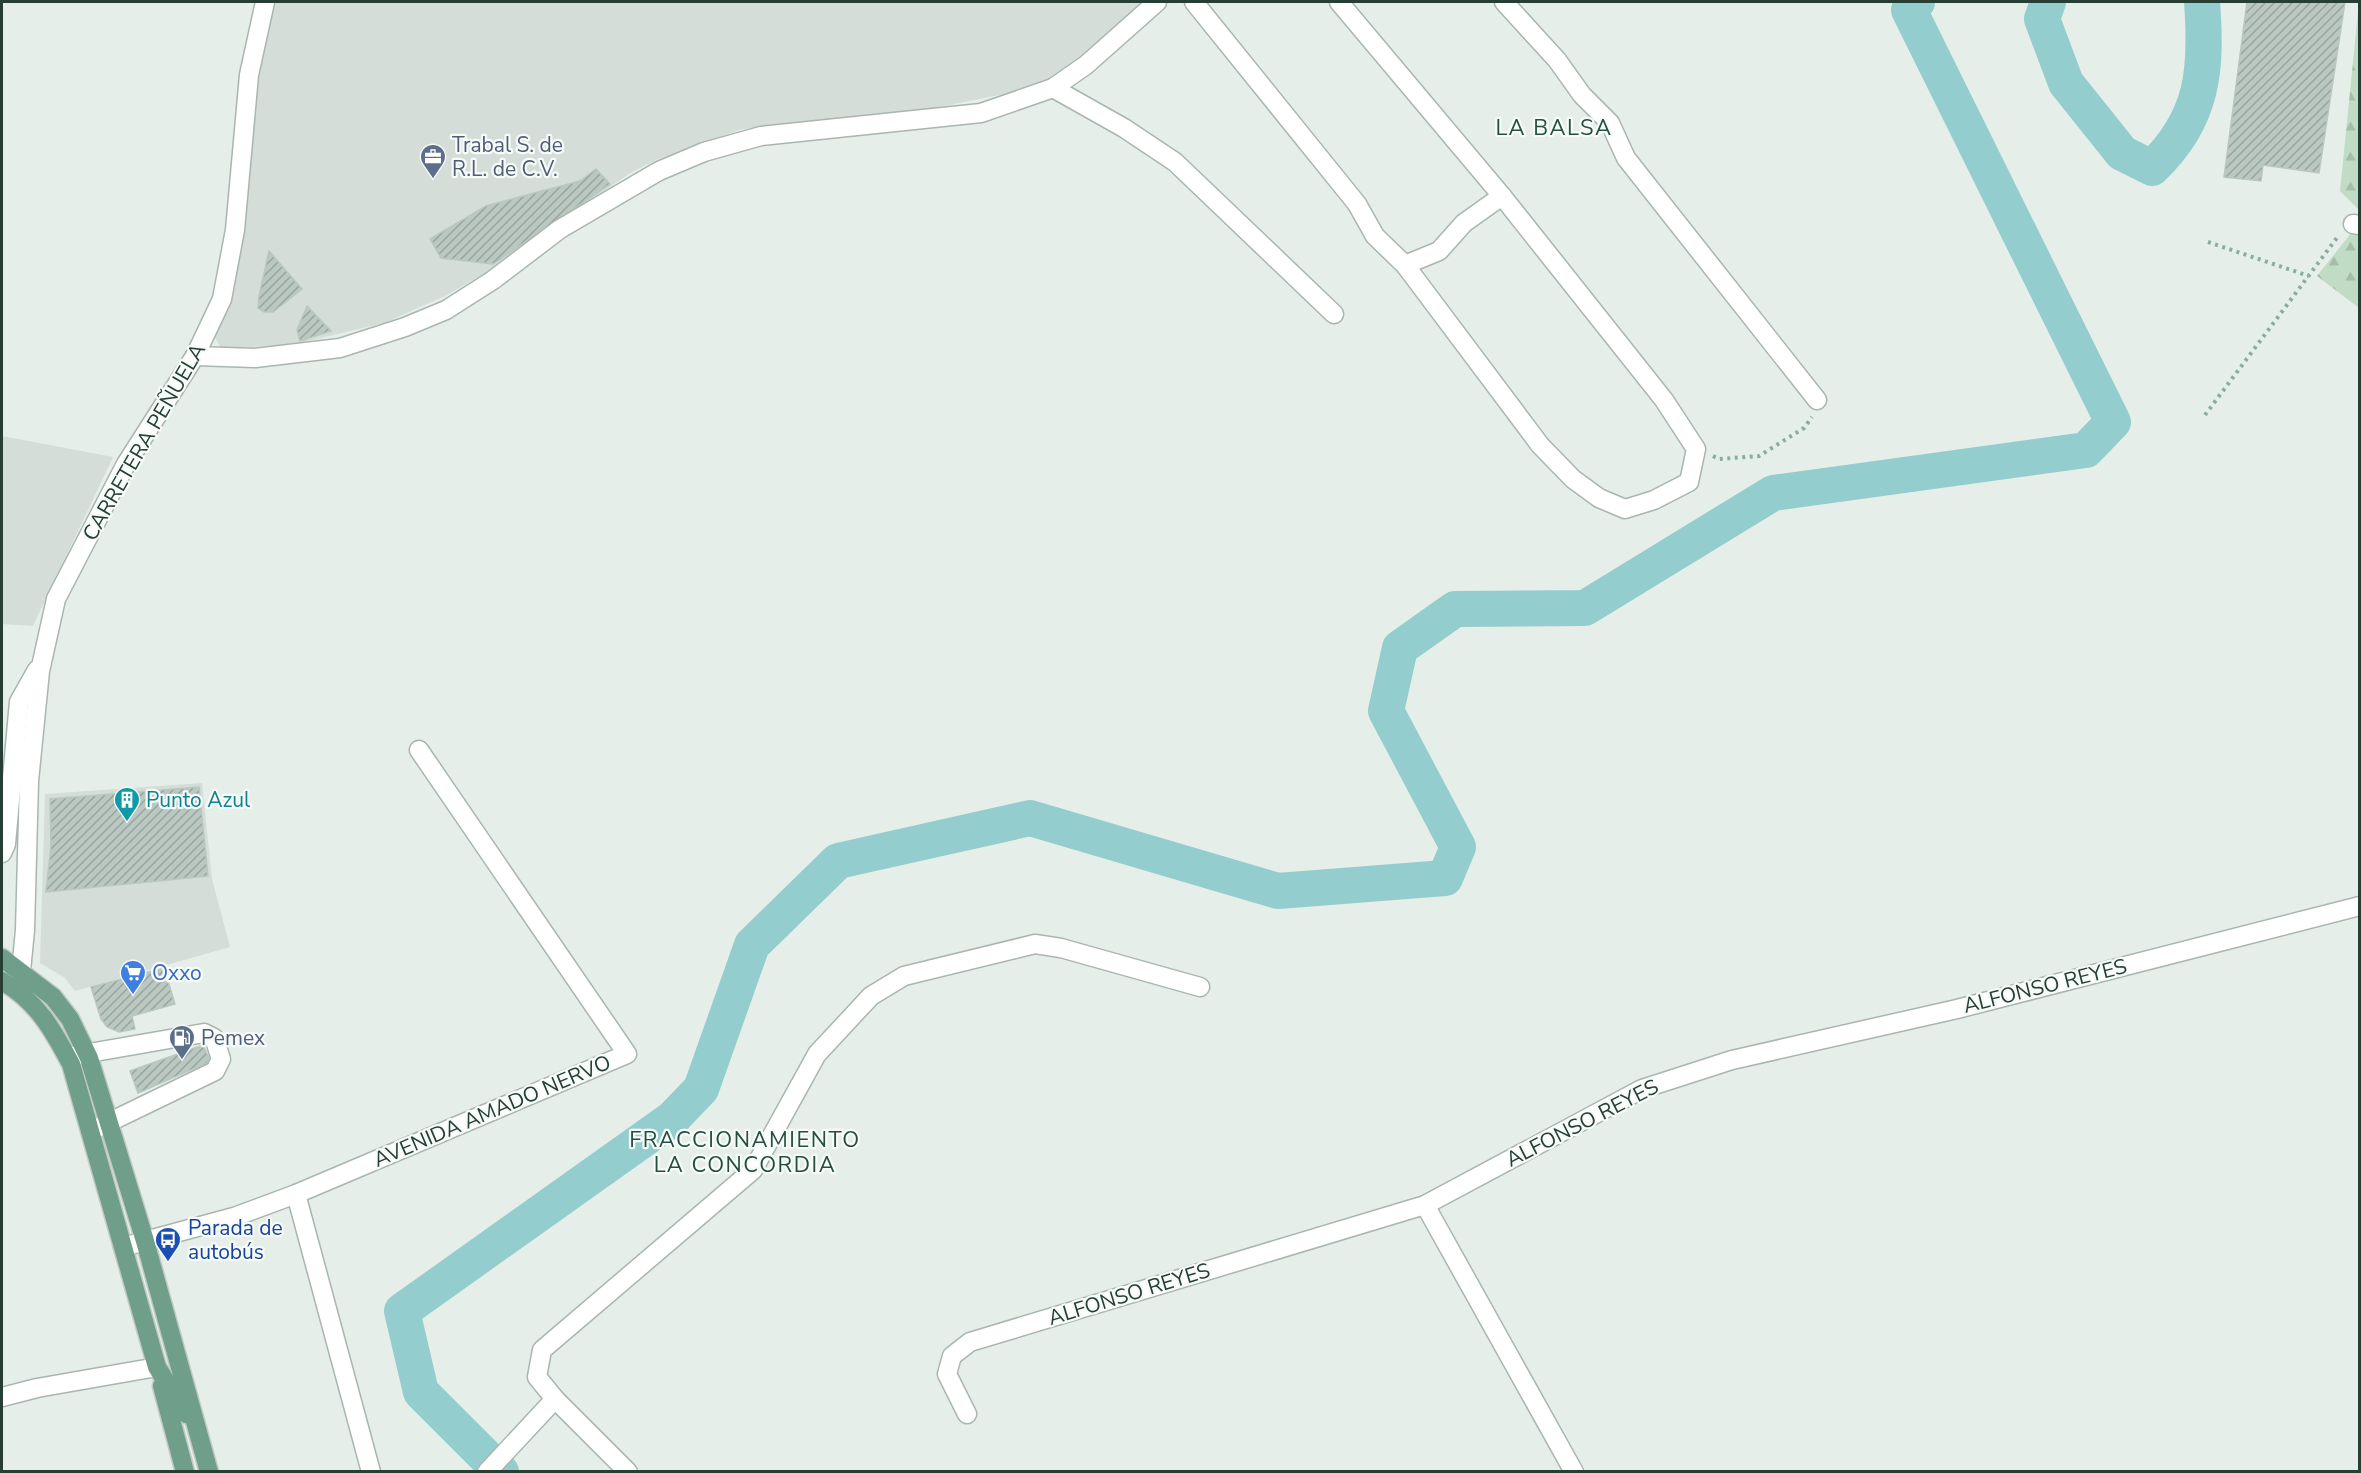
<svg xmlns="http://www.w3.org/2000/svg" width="2361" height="1473" font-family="'Nunito Sans',sans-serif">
	<defs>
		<pattern id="forest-firs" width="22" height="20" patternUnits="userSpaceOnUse" patternTransform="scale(1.5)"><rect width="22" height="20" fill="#c1dcc4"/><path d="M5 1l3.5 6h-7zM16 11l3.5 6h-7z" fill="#a6bea9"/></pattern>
		<pattern id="building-hatch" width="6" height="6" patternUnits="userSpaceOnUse" patternTransform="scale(1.5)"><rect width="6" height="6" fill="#bbc8c2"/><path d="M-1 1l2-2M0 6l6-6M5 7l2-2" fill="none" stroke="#98a49e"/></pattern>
	</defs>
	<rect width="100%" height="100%" fill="#e6eee9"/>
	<g fill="#d4ddd8">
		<polygon points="272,2 1145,2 1058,76 1024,90 929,109 742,129 656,160 630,173 497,266 445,296 384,323 296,344 222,349 213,335 256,78"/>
		<polygon points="2,436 113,457 33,626 2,624"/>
		<polygon points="202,783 212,879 230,947 75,991 65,978 40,963 45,794"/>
	</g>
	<g fill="url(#forest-firs)">
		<polygon points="2359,2 2360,2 2359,210 2340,191"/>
		<polygon points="2359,223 2359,308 2317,276"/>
	</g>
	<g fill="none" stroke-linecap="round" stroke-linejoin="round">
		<g stroke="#94cdcd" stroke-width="36">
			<path d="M 2048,2 L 2042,19 L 2066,83 L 2122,153 L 2152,168 C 2204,118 2207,69 2202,2"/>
			<polyline points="501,1472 421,1392 402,1311 672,1119 701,1089 752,945 838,861 1030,818 1278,891 1445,878 1458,847 1386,711 1400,648 1455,609 1585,608 1773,493 2086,450 2113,422 1909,10 1917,2"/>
		</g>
	</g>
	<g fill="url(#building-hatch)" stroke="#b9c7bf" stroke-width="1.5">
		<polygon points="2247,2 2345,2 2319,173 2263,165 2261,181 2224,177"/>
		<polygon points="596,169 610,184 493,264 441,258 430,239 486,206 580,181"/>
		<polygon points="269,251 302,289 273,312 264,312 258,308 259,296"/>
		<polygon points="307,306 331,331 300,341 297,330"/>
		<polygon points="199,787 208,876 46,892 51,846 50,799"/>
		<polygon points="164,968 175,1004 132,1016 135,1029 119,1032 107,1027 101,1019 91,987"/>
		<polygon points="203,1045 209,1058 207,1063 138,1093 130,1071"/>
	</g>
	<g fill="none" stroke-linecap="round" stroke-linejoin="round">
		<defs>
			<g id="minor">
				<polyline points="1194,2 1357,204 1375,236 1405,265 1540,445 1573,479 1599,498 1625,509 1654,500 1689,482 1696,449 1664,400 1502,196 1339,2"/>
				<polyline points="1504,2 1557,60 1582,95 1610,123 1626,158 1817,400"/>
				<polyline points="1053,88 1124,128 1175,162 1334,314"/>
				<polyline points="2353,224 2360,225"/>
				<polyline points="1405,265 1439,251 1464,223 1502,196"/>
				<polyline points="195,356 255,358 340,348 405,327 446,310 493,280 560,229 659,171 704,152 761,136 981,113 1053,88 1086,65 1157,2"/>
				<polyline points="2,853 6,844 19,702 37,670"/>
				<polyline points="15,984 21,971 25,930 29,781 40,671 56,599 126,464 195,356 222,299 235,230 249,75 265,2"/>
				<polyline points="72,1056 204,1033 214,1038 221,1059 215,1071 91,1131"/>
				<polyline points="296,1194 371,1472"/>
				<polyline points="1425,1205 1574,1472"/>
				<polyline points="123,1247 234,1217 296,1194 627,1054 419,750"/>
				<polyline points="2,1397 37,1388 157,1367"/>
				<polyline points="967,1414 947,1374 952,1356 970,1342 1425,1205 1642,1089 1732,1060 1957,1009 2360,906"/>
				<polyline points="487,1472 555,1399"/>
				<polyline points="628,1472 555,1399 537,1377 542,1350 753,1170 817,1054 871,996 904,976 1035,944 1061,948 1200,987"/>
			</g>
			<g id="major">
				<polyline points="2,958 53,997 70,1019 89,1058 145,1241 209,1472"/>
				<path d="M 2,981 C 37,1001 53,1030 71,1064 L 157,1367 L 186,1414"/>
				<polyline points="162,1386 185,1472"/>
			</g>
		</defs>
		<use href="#minor" stroke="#a9b6af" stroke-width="21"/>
		<use href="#major" stroke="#c2c9c6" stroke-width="21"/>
		<g stroke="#89ae9d" stroke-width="4" stroke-dasharray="3 4.5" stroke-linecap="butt">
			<polyline points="2208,242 2309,276"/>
			<polyline points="2205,415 2339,235"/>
			<polyline points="1713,456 1719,459 1759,456 1804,428 1812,417"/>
		</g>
		<use href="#minor" stroke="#fff" stroke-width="18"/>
		<use href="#major" stroke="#6f9f8b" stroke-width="18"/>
	</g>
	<defs>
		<symbol id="office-pin" viewBox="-11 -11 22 30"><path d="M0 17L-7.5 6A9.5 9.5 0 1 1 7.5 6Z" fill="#5c6f8a" stroke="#f6faf8"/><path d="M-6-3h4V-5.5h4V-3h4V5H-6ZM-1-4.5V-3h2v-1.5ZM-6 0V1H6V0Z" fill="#fff"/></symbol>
		<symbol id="building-pin" viewBox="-11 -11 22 30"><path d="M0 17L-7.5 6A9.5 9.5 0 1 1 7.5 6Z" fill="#0f9aa8" stroke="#f6faf8"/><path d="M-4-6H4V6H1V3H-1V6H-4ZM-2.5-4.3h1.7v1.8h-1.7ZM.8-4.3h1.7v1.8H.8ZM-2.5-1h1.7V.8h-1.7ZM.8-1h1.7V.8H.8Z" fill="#fff"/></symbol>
		<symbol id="supermarket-pin" viewBox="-11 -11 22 30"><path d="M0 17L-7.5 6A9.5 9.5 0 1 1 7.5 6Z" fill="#3f7fe0" stroke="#f6faf8"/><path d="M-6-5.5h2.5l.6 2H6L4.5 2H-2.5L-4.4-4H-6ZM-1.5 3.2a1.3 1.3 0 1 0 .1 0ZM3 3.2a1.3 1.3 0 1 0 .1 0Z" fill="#fff"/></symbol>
		<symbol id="fuel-pin" viewBox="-11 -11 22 30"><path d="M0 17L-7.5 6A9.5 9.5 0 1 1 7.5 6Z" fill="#5c6f8a" stroke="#f6faf8"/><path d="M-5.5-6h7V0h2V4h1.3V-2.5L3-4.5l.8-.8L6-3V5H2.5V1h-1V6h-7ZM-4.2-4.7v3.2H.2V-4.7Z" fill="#fff"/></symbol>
		<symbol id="bus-pin" viewBox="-11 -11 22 30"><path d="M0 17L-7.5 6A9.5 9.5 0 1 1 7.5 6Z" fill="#1a4fb4" stroke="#f6faf8"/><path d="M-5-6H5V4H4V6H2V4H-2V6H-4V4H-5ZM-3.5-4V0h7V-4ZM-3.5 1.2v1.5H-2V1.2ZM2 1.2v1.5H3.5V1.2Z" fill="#fff"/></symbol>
	</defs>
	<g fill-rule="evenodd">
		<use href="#office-pin" x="418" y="142" width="30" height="40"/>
		<use href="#building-pin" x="112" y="785" width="30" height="40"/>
		<use href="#supermarket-pin" x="118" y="958" width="30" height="40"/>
		<use href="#fuel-pin" x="167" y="1023" width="30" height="40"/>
		<use href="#bus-pin" x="153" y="1225" width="30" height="40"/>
	</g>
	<g text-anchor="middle" stroke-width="4.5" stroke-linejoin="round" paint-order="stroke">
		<g font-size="21" fill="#4e5e75" stroke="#f6faf8" text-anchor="start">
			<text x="452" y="152">Trabal S. de<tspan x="452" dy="24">R.L. de C.V.</tspan></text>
			<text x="201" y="1045">Pemex</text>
		</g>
		<g font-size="21" fill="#263e34" stroke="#f6faf8">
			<text transform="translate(144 442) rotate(-60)" y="7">CARRETERA PEÑUELA</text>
			<text transform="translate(2045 986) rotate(-14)" y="7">ALFONSO REYES</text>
			<text transform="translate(492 1111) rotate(-23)" y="7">AVENIDA AMADO NERVO</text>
			<text transform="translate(1582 1123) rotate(-27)" y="7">ALFONSO REYES</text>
			<text transform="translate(1129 1294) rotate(-17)" y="7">ALFONSO REYES</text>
		</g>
		<g font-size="21" fill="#0d838f" stroke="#f6faf8" text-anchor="start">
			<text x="146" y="807">Punto Azul</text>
		</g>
		<g font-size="21" fill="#366cbe" stroke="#f6faf8" text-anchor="start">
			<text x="152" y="980">Oxxo</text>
		</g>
		<g font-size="21" fill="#164399" stroke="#f6faf8" text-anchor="start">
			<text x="188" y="1235">Parada de<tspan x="188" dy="24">autobús</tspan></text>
		</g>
		<g font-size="22" letter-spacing="1.5" fill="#244f3e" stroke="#f6faf8">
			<text x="1554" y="135">LA BALSA</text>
			<text x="745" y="1147">FRACCIONAMIENTO<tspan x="745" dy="25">LA CONCORDIA</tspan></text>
		</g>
	</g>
	<rect width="2361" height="1473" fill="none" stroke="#263e34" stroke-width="6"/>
</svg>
